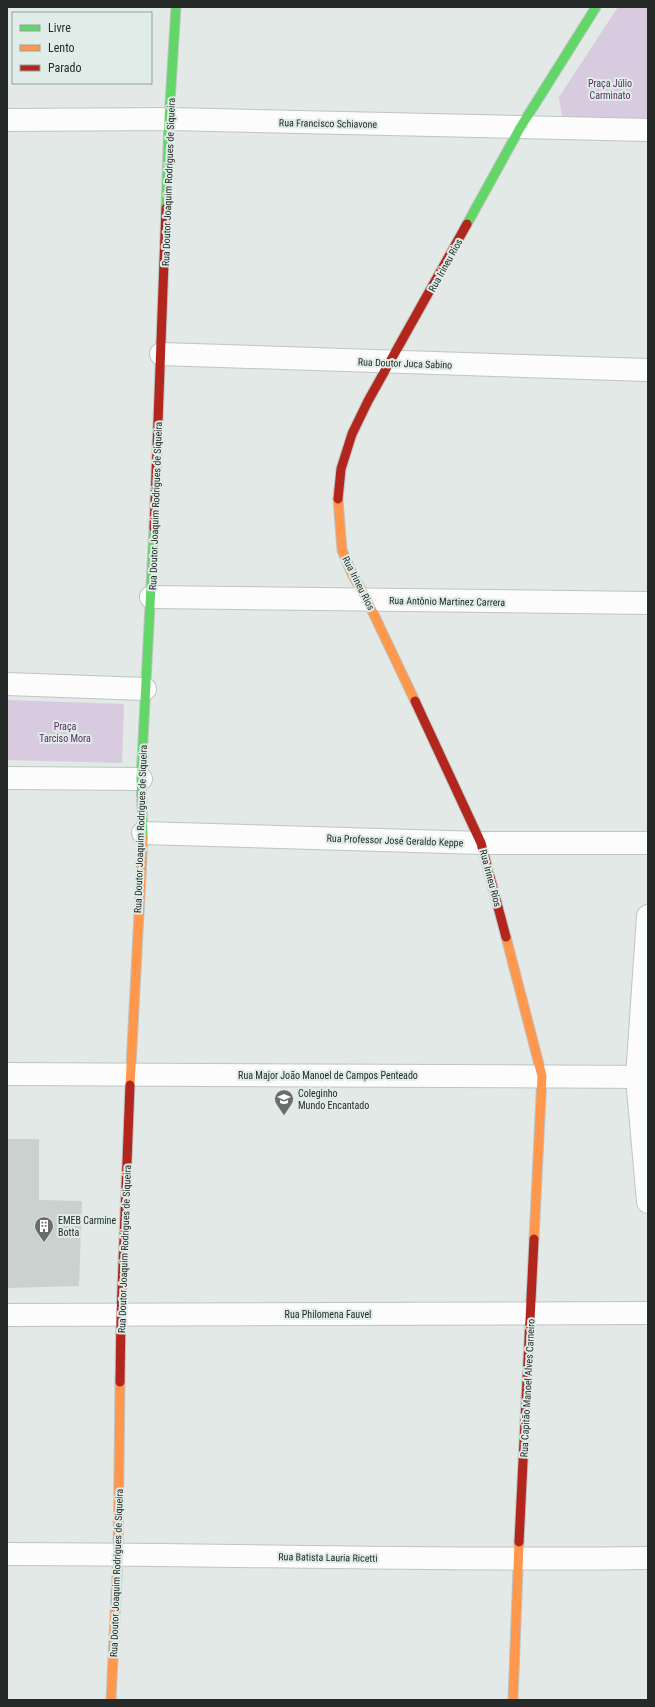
<svg xmlns="http://www.w3.org/2000/svg" width="655" height="1707" font-family="'Roboto Condensed',sans-serif">
	<rect width="100%" height="100%" fill="#e2e9e6"/>
	<g fill="#d9cbdf">
		<polygon points="618,7 648,7 648,128 565,123 561,112 559,97"/>
		<polygon points="7,700 124,704 122,763 7,760"/>
	</g>
	<polygon fill="#cbd1ce" points="7,1139 39,1139 39,1200 82,1201 79,1286 7,1288"/>
	<g fill="none" stroke-linecap="round" stroke-linejoin="round">
		<defs>
			<g id="street">
				<polyline points="7,120 169,119 648,130"/>
				<polyline points="161,354 648,370"/>
				<polyline points="151,597 648,603"/>
				<polyline points="7,684 145,689"/>
				<polyline points="7,778 141,779"/>
				<polyline points="143,833 481,843 648,843"/>
				<polyline points="648,916 637,1077 648,1202"/>
				<polyline points="7,1074 648,1077"/>
				<polyline points="7,1315 648,1313"/>
				<path d="M 7,1554 C 221,1554 434,1561 648,1558"/>
			</g>
			<g id="fast">
				<polyline points="166,208 169,119 176,7"/>
				<polyline points="467,224 520,128 596,7"/>
				<polyline points="143,838 141,779 154,528"/>
			</g>
			<g id="slow">
				<polyline points="338,499 342,550 353,576 367,600 415,701"/>
				<polyline points="506,937 542,1076 534,1239"/>
				<polyline points="130,1085 143,838"/>
				<polyline points="111,1700 118,1554 120,1382"/>
				<polyline points="513,1700 519,1542"/>
			</g>
			<g id="jam">
				<polyline points="338,499 341,469 352,434 368,401 467,224"/>
				<polyline points="154,528 166,208"/>
				<polyline points="415,701 481,843 506,937"/>
				<polyline points="120,1382 121,1315 130,1085"/>
				<polyline points="519,1542 534,1239"/>
			</g>
		</defs>
		<use href="#street" stroke="#bfc5c2" stroke-width="24"/>
		<use href="#fast" stroke="#bfc5c2" stroke-width="11"/>
		<use href="#slow" stroke="#bfc5c2" stroke-width="11"/>
		<use href="#jam" stroke="#bfc5c2" stroke-width="11"/>
		<use href="#street" stroke="#fbfcfb" stroke-width="22"/>
		<use href="#fast" stroke="#63d668" stroke-width="9"/>
		<use href="#slow" stroke="#ff974d" stroke-width="9"/>
		<use href="#jam" stroke="#b3261e" stroke-width="9"/>
	</g>
	<defs>
		<symbol id="school-pin" viewBox="-11 -11 22 30"><path d="M0 17L-7.5 6A9.5 9.5 0 1 1 7.5 6Z" fill="#686e6b" stroke="#dfece7"/><path d="M0-5L7-2L0 1L-7-2ZM-4 1L0 2.5L4 1V4Q0 6-4 4Z" fill="#fff"/></symbol>
		<symbol id="building-pin" viewBox="-11 -11 22 30"><path d="M0 17L-7.5 6A9.5 9.5 0 1 1 7.5 6Z" fill="#686e6b" stroke="#dfece7"/><path d="M-4-6H4V6H1V3H-1V6H-4ZM-2.5-4.3h1.7v1.8h-1.7ZM.8-4.3h1.7v1.8H.8ZM-2.5-1h1.7V.8h-1.7ZM.8-1h1.7V.8H.8Z" fill="#fff"/></symbol>
	</defs>
	<g fill-rule="evenodd">
		<use href="#school-pin" x="273" y="1088" width="22" height="30"/>
		<use href="#building-pin" x="33" y="1215" width="22" height="30"/>
	</g>
	<g text-anchor="middle" stroke-width="4" stroke-linejoin="round" paint-order="stroke">
		<g font-size="10" fill="#5b2d65" stroke="#dfece7">
			<text x="610" y="87">Praça Júlio<tspan x="610" dy="12">Carminato</tspan></text>
			<text x="65" y="730">Praça<tspan x="65" dy="12">Tarciso Mora</tspan></text>
		</g>
		<g font-size="10" fill="#262b29" stroke="#dfece7">
			<text transform="translate(328 123) rotate(1)" y="4">Rua Francisco Schiavone</text>
			<text transform="translate(168 182) rotate(-88)" y="4">Rua Doutor Joaquim Rodrigues de Siqueira</text>
			<text transform="translate(445 265) rotate(-61)" y="4">Rua Irineu Rios</text>
			<text transform="translate(405 363) rotate(2)" y="4">Rua Doutor Juca Sabino</text>
			<text transform="translate(155 506) rotate(-88)" y="4">Rua Doutor Joaquim Rodrigues de Siqueira</text>
			<text transform="translate(359 583) rotate(63)" y="4">Rua Irineu Rios</text>
			<text transform="translate(447 601) rotate(1)" y="4">Rua Antônio Martinez Carrera</text>
			<text transform="translate(140 829) rotate(-88)" y="4">Rua Doutor Joaquim Rodrigues de Siqueira</text>
			<text transform="translate(395 840) rotate(2)" y="4">Rua Professor José Geraldo Keppe</text>
			<text transform="translate(491 878) rotate(75)" y="4">Rua Irineu Rios</text>
			<text x="328" y="1079">Rua Major João Manoel de Campos Penteado</text>
			<text transform="translate(124 1249) rotate(-88)" y="4">Rua Doutor Joaquim Rodrigues de Siqueira</text>
			<text x="328" y="1318">Rua Philomena Fauvel</text>
			<text transform="translate(527 1388) rotate(-87)" y="4">Rua Capitão Manoel Alves Carneiro</text>
			<text transform="translate(328 1557) rotate(1)" y="4">Rua Batista Lauria Ricetti</text>
			<text transform="translate(116 1573) rotate(-88)" y="4">Rua Doutor Joaquim Rodrigues de Siqueira</text>
		</g>
		<g font-size="10" fill="#262b29" stroke="#dfece7" text-anchor="start">
			<text x="298" y="1097">Coleginho<tspan x="298" dy="12">Mundo Encantado</tspan></text>
			<text x="58" y="1224">EMEB Carmine<tspan x="58" dy="12">Botta</tspan></text>
		</g>
	</g>
	<rect width="655" height="1707" fill="none" stroke="#262b29" stroke-width="16"/>
	<rect x="12" y="12" width="140" height="72" fill="#dfece7" stroke="#959f9b"/>
	<rect x="20" y="25" width="20" height="6" fill="#63d668" stroke="#959f9b"/>
	<text x="48" y="32" font-size="12" fill="#262b29">Livre</text>
	<rect x="20" y="45" width="20" height="6" fill="#ff974d" stroke="#959f9b"/>
	<text x="48" y="52" font-size="12" fill="#262b29">Lento</text>
	<rect x="20" y="65" width="20" height="6" fill="#b3261e" stroke="#959f9b"/>
	<text x="48" y="72" font-size="12" fill="#262b29">Parado</text>
</svg>
